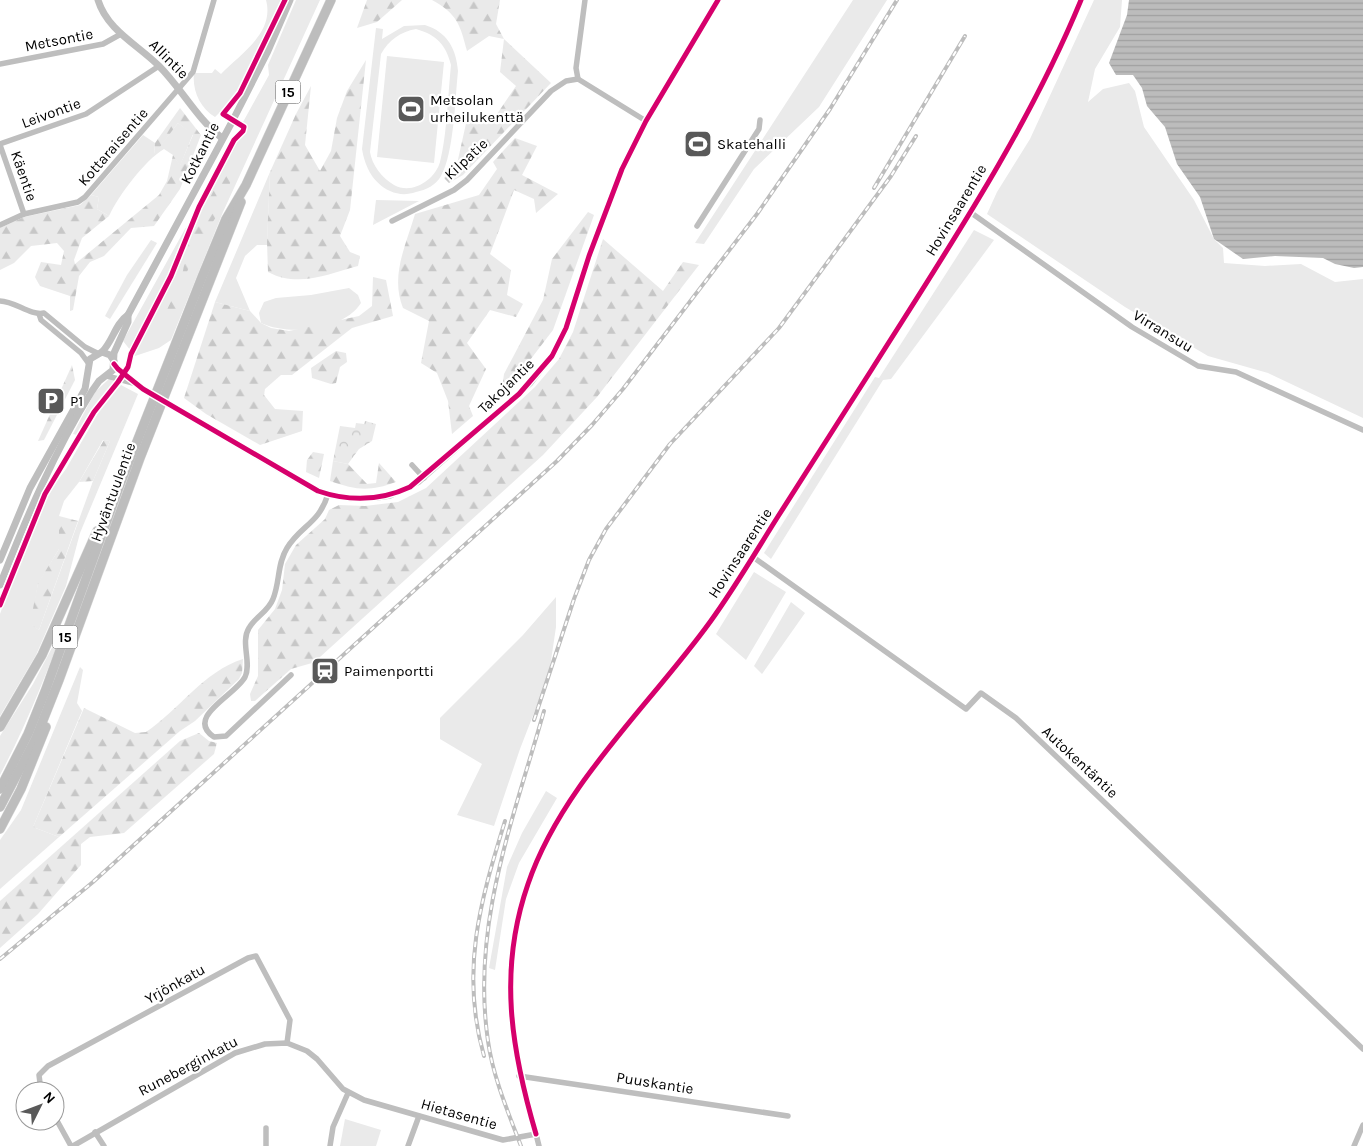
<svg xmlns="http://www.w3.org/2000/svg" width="1363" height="1146" font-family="Karla,sans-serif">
	<defs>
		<pattern id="forest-firs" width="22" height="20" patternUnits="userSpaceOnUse" patternTransform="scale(1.25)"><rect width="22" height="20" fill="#eaeaea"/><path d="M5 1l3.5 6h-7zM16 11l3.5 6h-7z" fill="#c7c7c7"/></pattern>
		<pattern id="park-crowns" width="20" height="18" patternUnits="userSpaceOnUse" patternTransform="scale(1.25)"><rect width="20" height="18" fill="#eaeaea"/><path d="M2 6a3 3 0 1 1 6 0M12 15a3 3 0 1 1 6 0" fill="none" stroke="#c7c7c7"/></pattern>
		<pattern id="water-rules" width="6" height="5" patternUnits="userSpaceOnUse" patternTransform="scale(1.25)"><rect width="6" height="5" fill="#bcbcbc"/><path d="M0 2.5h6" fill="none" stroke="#a0a0a0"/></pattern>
	</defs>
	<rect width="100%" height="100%" fill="#fff"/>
	<g fill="#eaeaea" fill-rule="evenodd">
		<path d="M 266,0 L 282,0 L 238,90 L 229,103 L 215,117 C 200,108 192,90 194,73 L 212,73 L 215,69 L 221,74 C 240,54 275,33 266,0 Z"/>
		<polygon points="296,0 320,0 223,212 171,340 159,348 135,356 123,341 185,229 204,205 236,142 247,129 243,122 269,75 268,65"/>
		<polygon points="853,0 887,0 819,107 754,169 704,244 695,243"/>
		<polygon points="1094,0 1122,0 1120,27 1095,69 1088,102 1103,89 1129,83 1135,91 1144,127 1194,200 1214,239 1223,248 1224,263 1265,266 1301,264 1335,282 1363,279 1363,418 1268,373 1208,356 1125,307 987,214 997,192 1030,139"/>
		<path d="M 425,25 C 447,32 456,48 458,71 C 455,99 454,153 441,176 C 436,185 426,190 416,192 C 407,195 399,195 390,191 C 373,183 365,167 362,149 L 376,28 L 383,29 L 382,39 L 404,26 ZM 416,29 C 437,35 446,45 451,65 C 448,94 447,135 440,162 C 435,180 412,195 394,185 C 382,178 372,165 370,152 L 381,54 C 389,40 400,32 416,29 Z"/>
		<polygon points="387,56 444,62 434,163 377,157"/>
		<path d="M 178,123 L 193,134 L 180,166 L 173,155 L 164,149 C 144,161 119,195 109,216 L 97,209 L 99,197 L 91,195 L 143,135 L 155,143 L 154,154 Z"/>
		<polygon points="270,172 267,245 257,245 245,256 236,278 250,311 215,302"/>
		<polygon points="376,200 419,201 373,225"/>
		<polygon points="974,230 994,240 891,379 883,380 771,559 764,553 875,377 879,378"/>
		<polygon points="151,240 157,243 110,319 105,316 127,275"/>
		<path d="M 349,288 L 358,295 L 361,303 C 343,331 289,336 261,323 L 259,313 L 264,302 L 276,298 L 311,295 Z"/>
		<polygon points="109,379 115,382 101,397 77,435 73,434 95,392"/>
		<path d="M 121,385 L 138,394 L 80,533 L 66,586 L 36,655 L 0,716 L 0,614 L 18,564 L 46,496 L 66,469 L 105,401 ZM 103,440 L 110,441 L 93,481 L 39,630 L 31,624 L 38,584 L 59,549 L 59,516 L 64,501 L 79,482 Z"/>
		<polygon points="754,572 786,592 746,660 716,634"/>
		<polygon points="556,597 556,627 549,674 520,749 494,826 457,815 482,764 440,739 440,718 523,635"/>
		<polygon points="791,602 805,613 762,674 754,666"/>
		<path d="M 67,619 C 47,672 27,724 0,775 L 0,736 L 33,684 Z"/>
		<polygon points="80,667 83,670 77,703 82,711 33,827 59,837 0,889 0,840 21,810"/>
		<polygon points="546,791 557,798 519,863 506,899 495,970 489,968 507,867 522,833"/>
		<polygon points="345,1119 381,1130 376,1146 340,1146"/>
	</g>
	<g fill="url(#forest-firs)">
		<polygon points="367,0 402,0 377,22 357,28"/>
		<path d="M 432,0 L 500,0 L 496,24 L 504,39 L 551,83 L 463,175 L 449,183 L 444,178 L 457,164 L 467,119 L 495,117 L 516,86 L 500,72 L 504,39 L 489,36 L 467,51 C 460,24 457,14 432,0 Z"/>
		<path d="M 366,60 L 350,210 L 340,236 L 350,252 L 360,256 L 358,266 C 328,274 298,288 268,272 L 267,242 L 270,172 L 296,114 L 311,86 L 305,145 L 320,171 L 331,151 L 337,118 L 347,91 Z"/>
		<polygon points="180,108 201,135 180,189 154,226 131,228 104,256 90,262 79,276 73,310 70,311 70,296 40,286 35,277 41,262 61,265 64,251 57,243 31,246 14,263 0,270 0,228 24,217 80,205 91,195 99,197 97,209 109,216 82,238 74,260 75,264 159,195 167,181 173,155 180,165 193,135 178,123 154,155 155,143"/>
		<path d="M 515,138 L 537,146 L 522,175 L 558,194 L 536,213 L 534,199 L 514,190 L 490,254 L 511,270 L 507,295 L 523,304 L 516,317 L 490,310 L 467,343 L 486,369 L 469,406 L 473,416 L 452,434 L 448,401 L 437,373 L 421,363 L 429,321 L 403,308 C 390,276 406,245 415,214 L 479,195 L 497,169 L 493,162 Z"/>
		<polygon points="223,173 228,174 231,181 216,217 201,240 179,290 176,318 170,320 167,310 183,271 186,252 194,228"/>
		<polygon points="588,212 594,215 553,330 527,364 502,388 504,374 543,300 552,259"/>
		<polygon points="603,239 663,291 683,262 699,265 597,397 543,455 320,657 312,663 291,669 255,701 251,701 250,694 258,676 258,630 275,609 282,590 285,564 296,545 325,519 329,510 339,505 365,506 398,502 426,488 535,387 559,359 573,332"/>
		<polygon points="373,277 386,280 393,316 352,328 292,375 281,375 265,389 264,395 275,409 303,411 302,431 260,445 206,414 184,398 215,302 250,311 261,323 271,328 289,331 359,316 372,306"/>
		<polygon points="336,351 346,353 347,362 340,367 336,383 331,384 312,378 311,368"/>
		<polygon points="72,365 75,380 44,440 38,441"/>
		<polygon points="104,440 110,441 93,481 79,482"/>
		<polygon points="313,452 324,454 319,478 306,472 307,460"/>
		<path d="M 333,461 L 348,464 L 367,484 L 376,483 L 379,463 L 396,482 C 369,492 356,490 330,481 Z"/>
		<polygon points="59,516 78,521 39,630 30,624 38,583 59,549"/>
		<path d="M 243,659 L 242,673 L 239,679 L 195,721 L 180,731 L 59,837 L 33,827 L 84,708 L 135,733 L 146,732 C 179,710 204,671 243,659 Z"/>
		<polygon points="199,733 209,741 217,743 214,754 124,833 90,837 81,844 81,865 38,914 0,948 0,901 180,741"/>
	</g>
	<polygon fill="url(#park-crowns)" points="365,421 376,424 372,441 359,449 348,464 333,461 340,426 355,428 356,423 364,424"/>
	<polygon fill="url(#water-rules)" points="1129,0 1363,0 1363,267 1354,268 1335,264 1323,258 1275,256 1243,259 1214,239 1200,197 1177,164 1165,127 1147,106 1142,88 1133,75 1116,75 1109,63 1127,15"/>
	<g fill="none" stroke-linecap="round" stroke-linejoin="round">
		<defs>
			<g id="trunk">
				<polyline points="0,727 42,655 97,531"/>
				<polyline points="0,789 28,734 46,689 121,482 202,277 226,219 246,185 331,0"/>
				<polyline points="0,807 36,738 59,680 140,458 241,202"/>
				<polyline points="0,829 21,789 46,727"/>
			</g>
		</defs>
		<use href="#trunk" stroke="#dbdbdb" stroke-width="10"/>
		<g stroke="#bebebe" stroke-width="5.5">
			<polyline points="0,64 103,44 121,34"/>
			<polyline points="578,79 576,68 585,0"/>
			<polyline points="0,144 86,114 159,66"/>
			<polyline points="0,145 24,214"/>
			<polyline points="970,212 1132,327 1198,366 1236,372 1363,430"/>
			<polyline points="392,221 454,190 467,180 551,91 566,81 578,79 646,121"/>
			<polyline points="0,225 24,214 78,202 85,197 193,72 214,0"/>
			<polyline points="697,226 759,129 760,120"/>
			<path d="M 0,301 C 15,301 30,316 44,313 L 85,347 L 97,353"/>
			<polyline points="39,314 41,320 81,353 89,364"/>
			<polyline points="114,364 118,369 143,389"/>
			<polyline points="107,376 133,383"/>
			<polyline points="173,407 304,484 328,494 353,499 376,498 390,496 419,482 530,384 552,356 566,328 589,256 622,169 646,121 718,0"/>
			<polyline points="412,465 424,478"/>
			<polyline points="753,557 966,709 981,693 1016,718 1363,1049"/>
			<path d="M 291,675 L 226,736 L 214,737 C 184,717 236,695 245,677 C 252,663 240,642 249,628 C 255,617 268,612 273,599 C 280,582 277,564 287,548 C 301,525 319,524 328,494"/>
			<polyline points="519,1076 788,1116"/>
			<polyline points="41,1091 39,1075 48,1066 248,958 256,956 290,1020 287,1043"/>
			<polyline points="55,1117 71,1146"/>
			<polyline points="266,1128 266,1146"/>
			<polyline points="95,1132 104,1146"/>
			<path d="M 536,1134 C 511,1049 498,970 528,884 C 561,786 650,705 710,622 C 734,589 755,553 777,518 C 809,468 840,419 872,369 C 947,250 1027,131 1081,0"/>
			<polyline points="73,1146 235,1053 265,1044 287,1043 307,1051 317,1059 343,1089 364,1100 503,1140 536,1134 539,1146"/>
			<polyline points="330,1146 333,1127 348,1093"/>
			<polyline points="408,1146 419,1116"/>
			<polyline points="1354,1146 1363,1125"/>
		</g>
		<g stroke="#bebebe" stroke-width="7">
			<path d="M 98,0 C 107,30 138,45 159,66 C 182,89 197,119 222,138"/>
			<path d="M 102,352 C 113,341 115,324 128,315 L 233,120 L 267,53 L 290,0"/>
			<polyline points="0,560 30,488 85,389 90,359 102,352 110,355 114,361"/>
			<path d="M 0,585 C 26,518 54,452 92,391 L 99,381 L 113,370 L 114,353 L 128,322 L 128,315"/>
		</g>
		<use href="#trunk" stroke="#bdbdbd" stroke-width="9"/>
		<defs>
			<g id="rail">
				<polyline points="874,188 965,36"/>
				<polyline points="534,720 574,599 589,560 606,529 670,444 779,328 891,176 916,136"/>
				<polyline points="0,959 93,882 557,461 592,425 623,389 757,214 830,109 897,0"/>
				<path d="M 484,1056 C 460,972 480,902 505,821"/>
				<path d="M 521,1146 C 508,1112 493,1077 488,1041 C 471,926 513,820 544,711"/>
			</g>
		</defs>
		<use href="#rail" stroke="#bdbdbd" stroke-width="4"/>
		<use href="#rail" stroke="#fff" stroke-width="2" stroke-dasharray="5.5" stroke-linecap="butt"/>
		<polyline stroke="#bebebe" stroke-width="5.5" points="143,389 173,407"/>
		<defs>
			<g id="cycleway">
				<path d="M 114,364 L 118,369 L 143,389 L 318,491 C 350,502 380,501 410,487 L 519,394 L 552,356 L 566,328 L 589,256 L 622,169 L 646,121 L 718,0"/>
				<polyline points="0,605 45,494 94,412 118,382 128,367 131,354 171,276 199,207 234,140 243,131 244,127 223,114 240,93 285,0"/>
				<path d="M 536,1134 C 511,1049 498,970 528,884 C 561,786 650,705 710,622 C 734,589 755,553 777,518 C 809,468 840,419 872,369 C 947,250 1027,131 1081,0"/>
			</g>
		</defs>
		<use href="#cycleway" stroke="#fff" stroke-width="8"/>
		<use href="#cycleway" stroke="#d6006c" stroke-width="5"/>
	</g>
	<defs>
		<symbol id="stadium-square" viewBox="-11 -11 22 22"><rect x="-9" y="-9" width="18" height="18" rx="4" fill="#595959" stroke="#fff"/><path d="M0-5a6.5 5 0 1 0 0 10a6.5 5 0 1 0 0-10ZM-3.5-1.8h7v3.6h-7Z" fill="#fff"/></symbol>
		<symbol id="parking-square" viewBox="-11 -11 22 22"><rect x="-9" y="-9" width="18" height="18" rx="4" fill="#595959" stroke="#fff"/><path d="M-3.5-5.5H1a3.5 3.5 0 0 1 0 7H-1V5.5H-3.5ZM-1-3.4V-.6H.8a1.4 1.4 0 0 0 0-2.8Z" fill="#fff"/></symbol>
		<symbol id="station-square" viewBox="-11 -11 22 22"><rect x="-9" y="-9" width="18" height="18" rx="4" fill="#595959" stroke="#fff"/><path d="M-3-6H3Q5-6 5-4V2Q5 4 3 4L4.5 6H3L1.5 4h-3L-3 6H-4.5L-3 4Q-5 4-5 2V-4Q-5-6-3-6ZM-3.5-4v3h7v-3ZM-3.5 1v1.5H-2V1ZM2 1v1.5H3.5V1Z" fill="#fff"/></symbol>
	</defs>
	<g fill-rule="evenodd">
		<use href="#stadium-square" x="395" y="93" width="32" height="32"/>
		<use href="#stadium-square" x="682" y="128" width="32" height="32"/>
		<use href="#parking-square" x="35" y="385" width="32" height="32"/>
		<use href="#station-square" x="309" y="655" width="32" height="32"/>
	</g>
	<g text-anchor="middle" stroke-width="4.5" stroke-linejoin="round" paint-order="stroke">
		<g fill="#fff" stroke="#4c4c4c" stroke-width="1">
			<rect x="275.5" y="80.5" width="25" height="23" rx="4"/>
			<rect x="52.5" y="625.5" width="25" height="23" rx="4"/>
		</g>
		<g font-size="14" font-weight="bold" fill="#000">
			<text x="288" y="97">15</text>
			<text x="65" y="642">15</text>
		</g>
		<g font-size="15" fill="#000" stroke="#fff">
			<text transform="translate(59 40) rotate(-11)" y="5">Metsontie</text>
			<text transform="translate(169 59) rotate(45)" y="5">Allintie</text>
			<text transform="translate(51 113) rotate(-20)" y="5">Leivontie</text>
			<text transform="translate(113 147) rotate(-49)" y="5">Kottaraisentie</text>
			<text transform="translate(200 153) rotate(-63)" y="5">Kotkantie</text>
			<text transform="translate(466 159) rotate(-43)" y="5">Kilpatie</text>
			<text transform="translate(24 176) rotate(71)" y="5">Käentie</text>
			<text transform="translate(956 210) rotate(-59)" y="5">Hovinsaarentie</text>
			<text transform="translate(1163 331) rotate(31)" y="5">Virransuu</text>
			<text transform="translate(506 386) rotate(-44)" y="5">Takojantie</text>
			<text transform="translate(113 492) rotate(-70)" y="5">Hyväntuulentie</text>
			<text transform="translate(740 553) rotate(-57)" y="5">Hovinsaarentie</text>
			<text transform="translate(1080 762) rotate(43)" y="5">Autokentäntie</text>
			<text transform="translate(175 984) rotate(-29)" y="5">Yrjönkatu</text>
			<text transform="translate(188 1066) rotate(-28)" y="5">Runeberginkatu</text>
			<text transform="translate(655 1083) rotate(9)" y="5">Puuskantie</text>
			<text transform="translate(459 1114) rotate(16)" y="5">Hietasentie</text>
		</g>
		<g font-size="15" fill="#000" stroke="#fff" text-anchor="start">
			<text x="430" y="105">Metsolan<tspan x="430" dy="17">urheilukenttä</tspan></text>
			<text x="717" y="149">Skatehalli</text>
			<text x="70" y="406">P1</text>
			<text x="344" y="676">Paimenportti</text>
		</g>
	</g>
	<g transform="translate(40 1106) rotate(48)"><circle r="24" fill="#ffffff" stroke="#999999"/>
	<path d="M0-4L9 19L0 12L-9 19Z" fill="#595959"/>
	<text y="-8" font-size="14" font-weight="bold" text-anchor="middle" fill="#000000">N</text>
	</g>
</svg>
